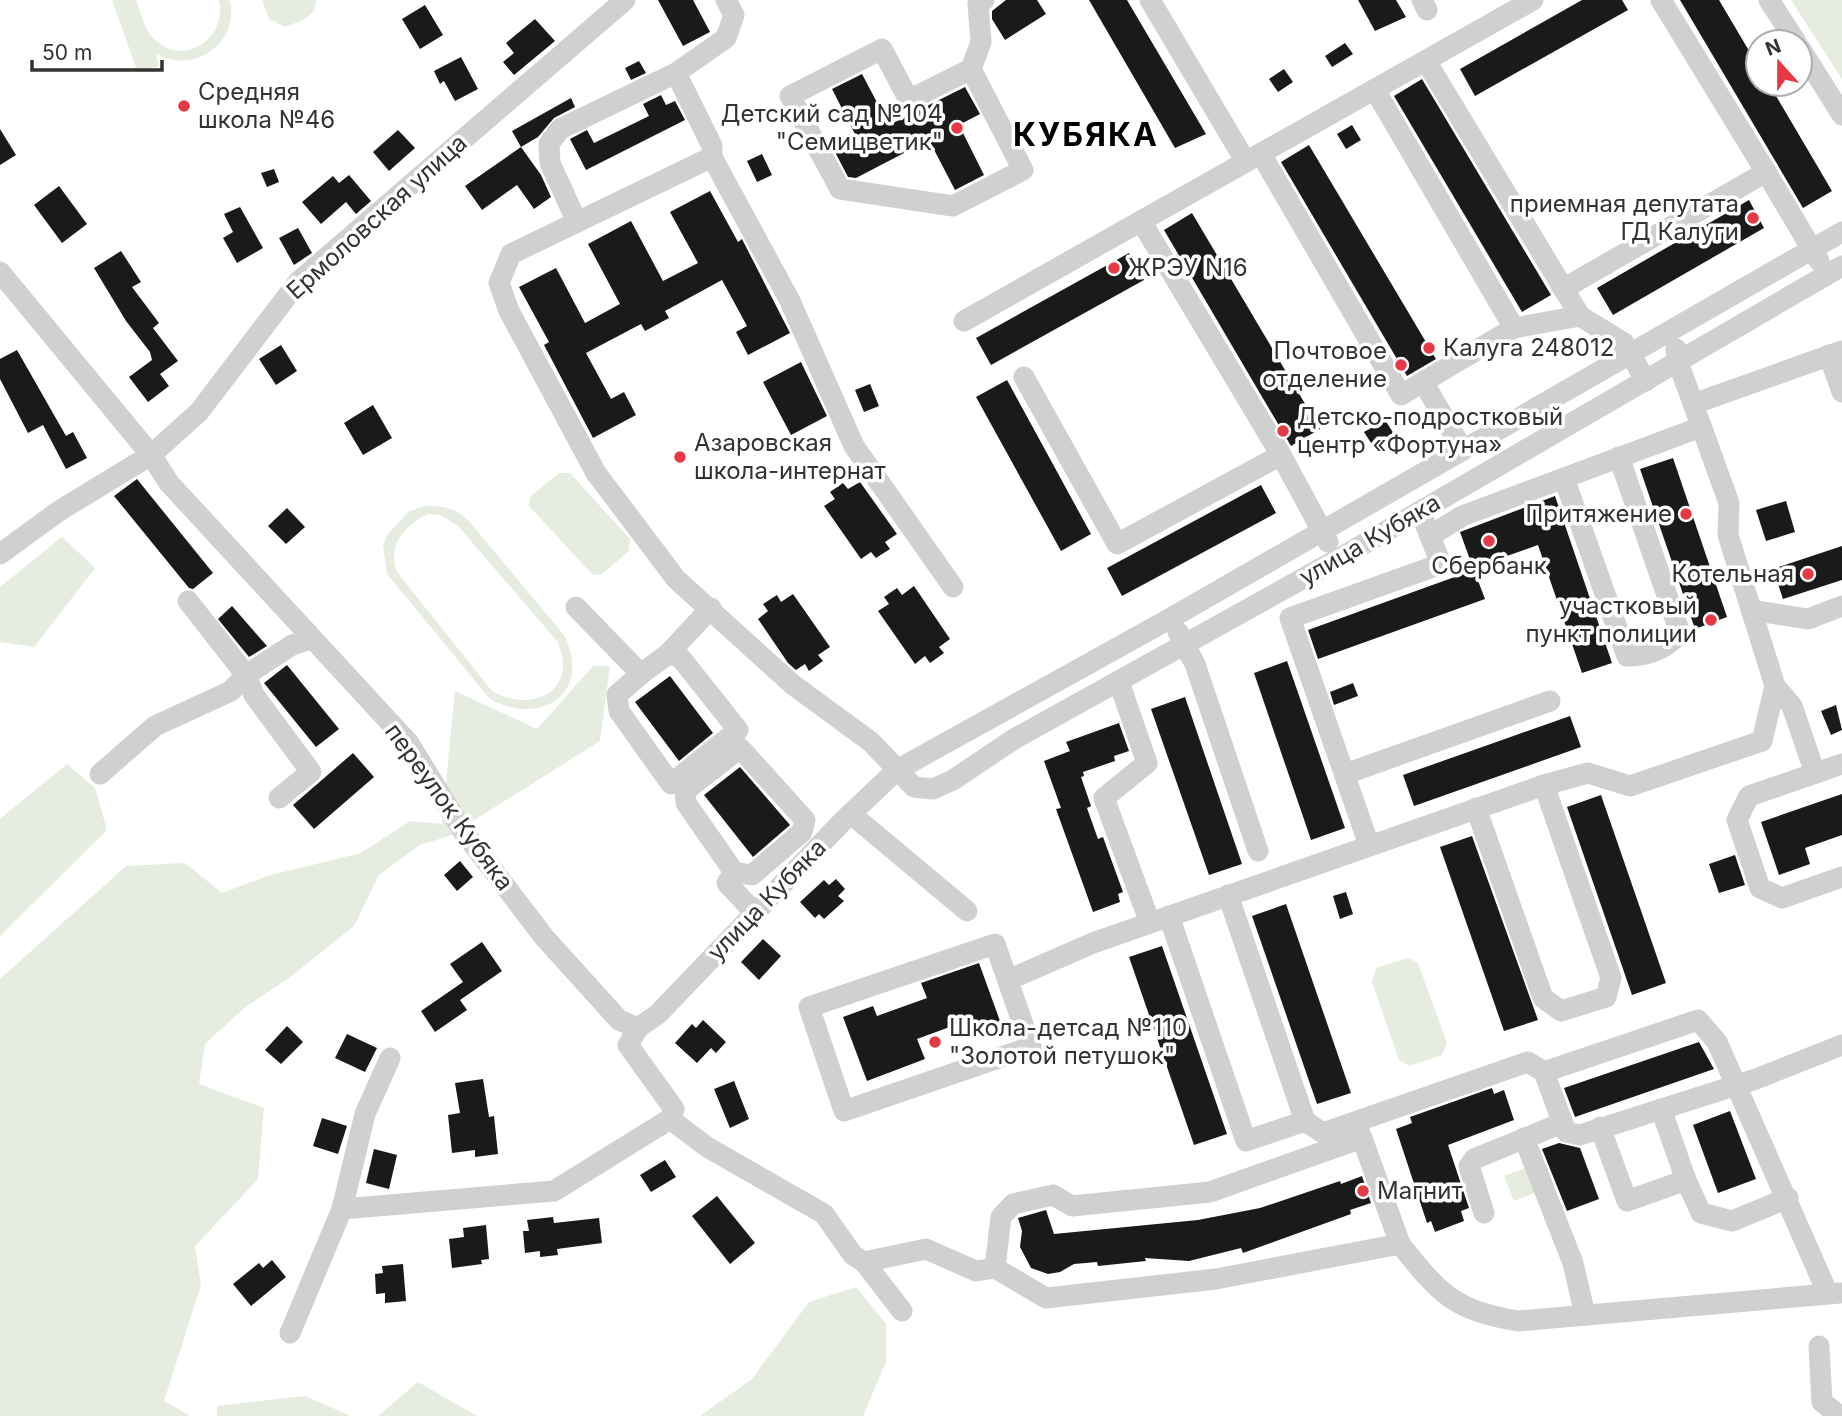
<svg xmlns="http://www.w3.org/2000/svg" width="1842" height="1416" font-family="Inter,sans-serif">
	<rect width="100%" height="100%" fill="#fff"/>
	<g fill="#e6ecdf" fill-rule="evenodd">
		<path d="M 112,0 L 136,0 C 141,13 144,29 154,39 C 184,69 228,37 219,0 L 230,0 C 240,43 194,75 156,54 L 159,66 L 138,73 Z"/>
		<path d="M 262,0 L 316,0 C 316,18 299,21 285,27 L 269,19 Z"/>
		<polygon points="1791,0 1842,0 1842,79"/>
		<polygon points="559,473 570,473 630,539 629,551 602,574 593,575 529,506 531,496"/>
		<path d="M 424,506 C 442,506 454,507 468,520 L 564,635 C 593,693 541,727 490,699 L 387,574 L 383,545 L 388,534 L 408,512 ZM 428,514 L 440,515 L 458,526 L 557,641 C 580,691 532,714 492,691 L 397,572 C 387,545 404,526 428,514 Z"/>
		<polygon points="62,537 95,568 34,647 0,642 0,587"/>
		<polygon points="593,666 610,666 600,741 449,836 420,845 379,875 354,926 289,978 244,1008 205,1044 199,1084 264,1108 258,1179 195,1246 201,1285 164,1401 190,1416 0,1416 0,979 126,866 185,863 222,893 267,876 361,853 410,821 442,824 455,691 537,729"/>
		<polygon points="67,764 95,788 107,830 0,936 0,819"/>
		<polygon points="1408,958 1418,963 1447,1043 1442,1055 1410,1066 1399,1060 1372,982 1376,968"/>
		<polygon points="1527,1167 1537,1192 1514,1201 1504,1176"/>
		<polygon points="856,1287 886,1324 886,1362 863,1416 700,1416 752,1379 809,1302"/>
		<polygon points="418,1382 477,1416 378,1416"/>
		<polygon points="305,1396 351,1416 217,1416 217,1406"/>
	</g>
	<g fill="#1a1a1a">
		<polygon points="658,0 693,0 710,32 683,46"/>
		<polygon points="1006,0 1037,0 1046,14 1005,40 992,19 992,11"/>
		<polygon points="1089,0 1127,0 1206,134 1175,148"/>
		<polygon points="1358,0 1396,0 1406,17 1375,31"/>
		<polygon points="1582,0 1622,0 1628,10 1475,96 1460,69"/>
		<polygon points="1680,0 1719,0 1758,66 1758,84 1769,84 1832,191 1803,208"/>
		<polygon points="425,5 443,35 420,49 402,19"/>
		<polygon points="535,19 555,41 514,75 503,62 514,53 506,43"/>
		<polygon points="1345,43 1353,54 1332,67 1325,56"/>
		<polygon points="461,57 478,89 455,101 444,81 440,84 434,71"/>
		<polygon points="639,61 646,73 631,80 625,68"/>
		<polygon points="1284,69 1293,82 1278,92 1269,79"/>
		<polygon points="862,74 889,125 965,87 980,114 959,125 984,175 955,190 929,140 856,178 848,177 835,152 858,140 832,89"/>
		<polygon points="1422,79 1551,295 1522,312 1394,96"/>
		<polygon points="661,95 666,105 675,101 685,120 586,170 570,139 587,130 594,143 649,116 643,104"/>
		<polygon points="571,98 575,107 554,118 538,137 521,147 512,131"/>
		<polygon points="1352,125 1361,140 1346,149 1337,134"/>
		<polygon points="0,129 16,155 0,165"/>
		<polygon points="398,130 415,148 389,171 373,152"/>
		<polygon points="1309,145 1436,359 1407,376 1281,162"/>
		<polygon points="521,147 541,175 551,197 534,209 517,185 482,210 465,186"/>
		<polygon points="762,154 772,175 757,182 747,161"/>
		<polygon points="274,169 279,182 267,187 261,173"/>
		<polygon points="349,175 371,201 356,214 346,202 321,224 302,202 333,176 339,183"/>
		<polygon points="59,186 87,224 62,243 34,205"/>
		<polygon points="710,191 738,242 742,239 790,333 748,355 736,332 747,326 722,280 665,311 669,318 645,331 641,324 586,353 611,399 624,392 636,415 593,438 544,345 549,342 519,287 556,268 585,323 620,304 588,244 631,221 663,281 698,263 670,212"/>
		<polygon points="1749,200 1764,228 1613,315 1597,288"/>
		<polygon points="240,207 263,248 237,263 223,238 233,232 224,214"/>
		<polygon points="1192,213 1320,429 1291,446 1164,230"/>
		<polygon points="298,228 312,253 294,265 279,238"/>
		<polygon points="121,251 141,282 132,287 159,323 153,328 178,361 160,374 169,386 148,402 129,377 152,360 150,352 126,321 94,268"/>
		<polygon points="1129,253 1144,280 991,365 976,338"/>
		<polygon points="281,345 297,371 276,385 259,359"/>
		<polygon points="17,350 66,436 73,432 87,458 66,469 43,425 28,433 0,379 0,359"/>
		<polygon points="801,362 827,416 791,435 763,382"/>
		<polygon points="1007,380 1091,534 1061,551 976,397"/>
		<polygon points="870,384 879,406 864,412 855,390"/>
		<polygon points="373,405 392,438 363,455 344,423"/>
		<polygon points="1385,420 1394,434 1373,446 1364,432"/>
		<polygon points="1673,458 1727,617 1695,629 1640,469"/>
		<polygon points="137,479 213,573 193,589 189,588 114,496"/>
		<polygon points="860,482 897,534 885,542 890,549 876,558 871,552 861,559 824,506 835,499 830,492 843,483 848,489"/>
		<polygon points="1261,485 1276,513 1122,596 1107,568"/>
		<polygon points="1555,496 1612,663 1582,673 1538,545 1473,568 1460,532"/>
		<polygon points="1786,501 1795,532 1766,541 1756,510"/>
		<polygon points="287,508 305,527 286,544 268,526"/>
		<polygon points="1842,546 1842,580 1783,599 1773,569"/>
		<polygon points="1474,570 1485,599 1318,659 1308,630"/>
		<polygon points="914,586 950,639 939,647 944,653 930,663 925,656 915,664 878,611 889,604 884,597 897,588 902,595"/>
		<polygon points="793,594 830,647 818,655 823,661 809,671 805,664 796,670 788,663 758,619 768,611 763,604 777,595 781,602"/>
		<polygon points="232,606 267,646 249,657 218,619"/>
		<polygon points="1287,661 1345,828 1311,840 1254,673"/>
		<polygon points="287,665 339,729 316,747 264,683"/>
		<polygon points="670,676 713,733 679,761 635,702"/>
		<polygon points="1353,683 1358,696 1334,705 1330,692"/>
		<polygon points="1185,697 1242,864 1209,875 1151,709"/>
		<polygon points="1836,705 1842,730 1831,735 1821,711"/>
		<polygon points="1570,716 1581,747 1414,806 1403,775"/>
		<polygon points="1119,723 1129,751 1114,756 1115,761 1083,772 1084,776 1081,777 1091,806 1087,808 1098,839 1103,837 1123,892 1118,894 1120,902 1093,912 1056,809 1061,808 1044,761 1070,751 1066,742"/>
		<polygon points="353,753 374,777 314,829 293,805"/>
		<polygon points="740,767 790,825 753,857 704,795"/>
		<polygon points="1842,794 1842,835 1805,848 1810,864 1779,875 1761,822"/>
		<polygon points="1601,795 1666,983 1632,995 1567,807"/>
		<polygon points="1472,836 1538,1020 1504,1031 1440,847"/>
		<polygon points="1735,855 1745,885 1719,893 1709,864"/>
		<polygon points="460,861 473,877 457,891 444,875"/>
		<polygon points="836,879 845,889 838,896 844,901 824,919 819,914 815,918 800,902 824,880 829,885"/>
		<polygon points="1346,892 1353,914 1340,919 1333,896"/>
		<polygon points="1286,904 1351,1093 1317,1104 1252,916"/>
		<polygon points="763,939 781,956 759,980 741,962"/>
		<polygon points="482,942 502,971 460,1000 467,1010 435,1032 421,1011 463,982 450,964"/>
		<polygon points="1162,946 1227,1134 1194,1145 1129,957"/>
		<polygon points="979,963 1000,1021 970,1031 966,1021 917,1039 925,1059 867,1081 843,1017 873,1006 877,1016 927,998 921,983"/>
		<polygon points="703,1020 726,1042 716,1053 711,1048 697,1063 675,1043 692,1024 696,1028"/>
		<polygon points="287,1026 303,1042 281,1064 265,1050"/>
		<polygon points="347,1034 377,1048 365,1072 335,1058"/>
		<polygon points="1699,1042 1714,1069 1575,1117 1564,1088"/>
		<polygon points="483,1079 489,1117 494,1116 498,1154 475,1157 475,1150 452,1153 448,1115 460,1113 455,1083"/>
		<polygon points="734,1081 749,1119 730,1128 714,1089"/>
		<polygon points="1492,1088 1494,1094 1504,1090 1514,1120 1448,1145 1469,1208 1461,1211 1464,1221 1435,1232 1431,1221 1427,1223 1396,1129 1412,1123 1410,1117"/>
		<polygon points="1730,1111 1756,1179 1718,1193 1693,1125"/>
		<polygon points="322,1118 347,1126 338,1154 313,1146"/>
		<polygon points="1559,1143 1580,1148 1599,1199 1567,1211 1542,1149"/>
		<polygon points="374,1149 397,1155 389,1189 366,1183"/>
		<polygon points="665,1160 676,1177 651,1192 640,1175"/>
		<polygon points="1362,1176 1371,1203 1350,1210 1351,1214 1243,1253 1241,1248 1189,1261 1145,1258 1146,1261 1098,1266 1097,1262 1074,1264 1060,1272 1048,1274 1031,1268 1020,1247 1022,1231 1018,1218 1046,1210 1054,1234 1198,1220 1260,1208 1340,1181 1341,1184"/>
		<polygon points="717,1196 755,1243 730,1264 692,1216"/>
		<polygon points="553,1217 554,1223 599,1218 602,1243 557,1249 558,1255 540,1257 540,1251 525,1253 523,1231 529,1231 527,1220"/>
		<polygon points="486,1225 489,1259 481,1260 482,1264 452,1268 449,1239 464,1237 463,1228"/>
		<polygon points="272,1260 286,1277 251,1306 233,1284 259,1263 263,1268"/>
		<polygon points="403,1264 406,1301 385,1303 385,1293 376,1294 375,1274 383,1273 382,1266"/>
	</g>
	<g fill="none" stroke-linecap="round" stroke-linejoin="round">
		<g stroke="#d0d0d0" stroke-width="21">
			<polyline points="1150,0 1246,162"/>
			<polyline points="1422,0 1427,10"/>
			<polyline points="1769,0 1796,42"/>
			<polyline points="1800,48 1842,115"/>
			<polyline points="1426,61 1580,316 1624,343 1646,381"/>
			<polyline points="971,69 1023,170 953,206 840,189 790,96 882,49 909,100 971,69 981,42 978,4 984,0"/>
			<polyline points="1375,90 1514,328 1580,316"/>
			<polyline points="1261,154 1401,395 1514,328"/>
			<polyline points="712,157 712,146 676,73 726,38 734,15 726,0"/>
			<polyline points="1766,172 1819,261"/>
			<polyline points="1141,221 1533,0"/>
			<polyline points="577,222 550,163 549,144 560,129 676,73"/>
			<polyline points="0,272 151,455 199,412 298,282 625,0"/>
			<polyline points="1563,289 1766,172 1661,0"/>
			<polyline points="964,321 1141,221 1281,455 1328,542"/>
			<polyline points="1829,355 1842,392"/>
			<polyline points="1024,377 1117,544 1281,455"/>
			<polyline points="1423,382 1463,450"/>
			<polyline points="1693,404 1842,351"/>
			<path d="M 1564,478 L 1627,656 C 1647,656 1666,649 1680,633 L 1619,457"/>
			<polyline points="1430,536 1462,516 1701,427"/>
			<polyline points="0,554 59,511 151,455 169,483 408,742 463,831 544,937 619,1020 638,1028"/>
			<polyline points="953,587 854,446 790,301 712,157 511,254 499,283 509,311 596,473 676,579 792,684 871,742 914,787 933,789 953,780 1014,739 1338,559 1842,266"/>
			<polyline points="188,601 246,675 254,695 311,772 279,798"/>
			<polyline points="576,607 641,674 668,654 711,608"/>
			<polyline points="1751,610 1808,619 1842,606"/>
			<polyline points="1178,632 1195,664 1258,851"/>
			<polyline points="641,674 617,695 619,711 671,784 738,730 680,657 668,654"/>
			<polyline points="1119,682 1147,763 1104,798 1150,923"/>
			<polyline points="1775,686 1792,706 1815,773"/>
			<polygon points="740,748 805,820 802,832 752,875 734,872 686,803 685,791"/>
			<polyline points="1842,764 1749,796 1737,820 1760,888 1782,898 1842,877"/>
			<polyline points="100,774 155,726 231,691 246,675 292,645 310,639"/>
			<polyline points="1345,774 1550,701"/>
			<polyline points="1476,808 1543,998 1561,1011 1606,997 1611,978 1544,785"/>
			<polyline points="851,814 967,911"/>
			<polyline points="1369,845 1290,618 1441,564 1420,511"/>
			<polyline points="734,872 727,883 755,913"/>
			<polyline points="1228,895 1305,1121 1323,1133 1528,1062 1544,1072 1698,1020 1717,1042 1828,1294"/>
			<polyline points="1169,916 1246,1141 1305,1121"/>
			<polygon points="995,944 1031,1047 844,1111 809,1007"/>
			<polyline points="1008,980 1093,943 1544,785 1588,773 1630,786 1762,741 1775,686 1728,535 1729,503 1678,362 1676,349"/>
			<polyline points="390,1058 365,1114 342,1209 554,1191 670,1119"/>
			<polyline points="1544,1072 1566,1132 1580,1135 1756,1079 1842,1045"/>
			<polyline points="1661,1109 1686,1180"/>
			<polyline points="1600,1127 1627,1201 1686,1180 1701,1213 1732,1221 1788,1198"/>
			<polyline points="1358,1128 1362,1138 1210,1192 1072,1206 1053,1195 1013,1204 1001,1217 995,1268 1046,1298 1216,1279 1400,1244 1362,1138"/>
			<polyline points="1524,1138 1573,1263 1585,1315"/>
			<polyline points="1484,1213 1469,1166 1474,1159 1562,1123"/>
			<path d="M 1400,1244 C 1440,1294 1453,1310 1518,1321 L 1840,1293"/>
			<polyline points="864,1262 926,1249 976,1271 995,1268"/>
			<polyline points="902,1311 864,1262 853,1255 824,1214 707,1147 670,1119 674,1109 628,1045 638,1028 658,1014 842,822 897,770 1171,618 1842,232"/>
			<polyline points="290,1333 342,1209"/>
			<polyline points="1819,1346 1822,1402 1840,1416"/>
		</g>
	</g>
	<g fill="#e63946" stroke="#fff" stroke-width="2.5">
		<circle cx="184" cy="106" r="7"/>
		<circle cx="957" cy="128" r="7"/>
		<circle cx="1753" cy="218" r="7"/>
		<circle cx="1114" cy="268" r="7"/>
		<circle cx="1429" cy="348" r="7"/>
		<circle cx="1401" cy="365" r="7"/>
		<circle cx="1283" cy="431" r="7"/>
		<circle cx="680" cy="457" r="7"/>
		<circle cx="1686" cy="514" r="7"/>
		<circle cx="1489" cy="541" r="7"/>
		<circle cx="1808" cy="574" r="7"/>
		<circle cx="1711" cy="620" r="7"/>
		<circle cx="935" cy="1042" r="7"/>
		<circle cx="1363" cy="1191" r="7"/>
	</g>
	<g text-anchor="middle" stroke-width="7" stroke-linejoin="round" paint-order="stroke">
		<g font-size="24" fill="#333" stroke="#fff" text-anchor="start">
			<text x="198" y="100">Средняя<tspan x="198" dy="28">школа №46</tspan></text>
			<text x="943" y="122" text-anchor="end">Детский сад №104<tspan x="943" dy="28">"Семицветик"</tspan></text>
			<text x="1739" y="212" text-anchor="end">приемная депутата<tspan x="1739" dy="28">ГД Калуги</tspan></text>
			<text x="1128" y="276">ЖРЭУ N16</text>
			<text x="1443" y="356">Калуга 248012</text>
			<text x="1387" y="359" text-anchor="end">Почтовое<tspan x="1387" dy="28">отделение</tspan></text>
			<text x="1297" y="425">Детско-подростковый<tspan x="1297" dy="28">центр «Фортуна»</tspan></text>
			<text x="694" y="451">Азаровская<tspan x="694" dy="28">школа-интернат</tspan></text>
			<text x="1672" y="522" text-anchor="end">Притяжение</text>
			<text x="1489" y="574" text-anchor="middle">Сбербанк</text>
			<text x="1794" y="582" text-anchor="end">Котельная</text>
			<text x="1697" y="614" text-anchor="end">участковый<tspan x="1697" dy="28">пункт полиции</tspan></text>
			<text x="949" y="1036">Школа-детсад №110<tspan x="949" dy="28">"Золотой петушок"</tspan></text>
			<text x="1377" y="1199">Магнит</text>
		</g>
		<g font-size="24" fill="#333" stroke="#fff">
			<text transform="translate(377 217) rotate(-42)" y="8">Ермоловская улица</text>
			<text transform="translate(1370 540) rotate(-30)" y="8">улица Кубяка</text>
			<text transform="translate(449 807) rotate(54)" y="8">переулок Кубяка</text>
			<text transform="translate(767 900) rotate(-46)" y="8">улица Кубяка</text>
		</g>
		<g font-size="32" font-weight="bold" letter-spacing="2" fill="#000" stroke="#fff">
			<text x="1086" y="146">КУБЯКА</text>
		</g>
	</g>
	<g transform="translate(1779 63) rotate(339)"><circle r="33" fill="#ffffff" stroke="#adadad" stroke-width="2"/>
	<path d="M0-5L12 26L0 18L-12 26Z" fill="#e63946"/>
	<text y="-10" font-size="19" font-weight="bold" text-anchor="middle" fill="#333333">N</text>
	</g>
	<path d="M32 60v10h130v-10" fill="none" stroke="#333333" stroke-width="3.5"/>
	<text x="42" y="60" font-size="21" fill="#333333" stroke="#ffffff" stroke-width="5" paint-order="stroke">50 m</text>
</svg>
